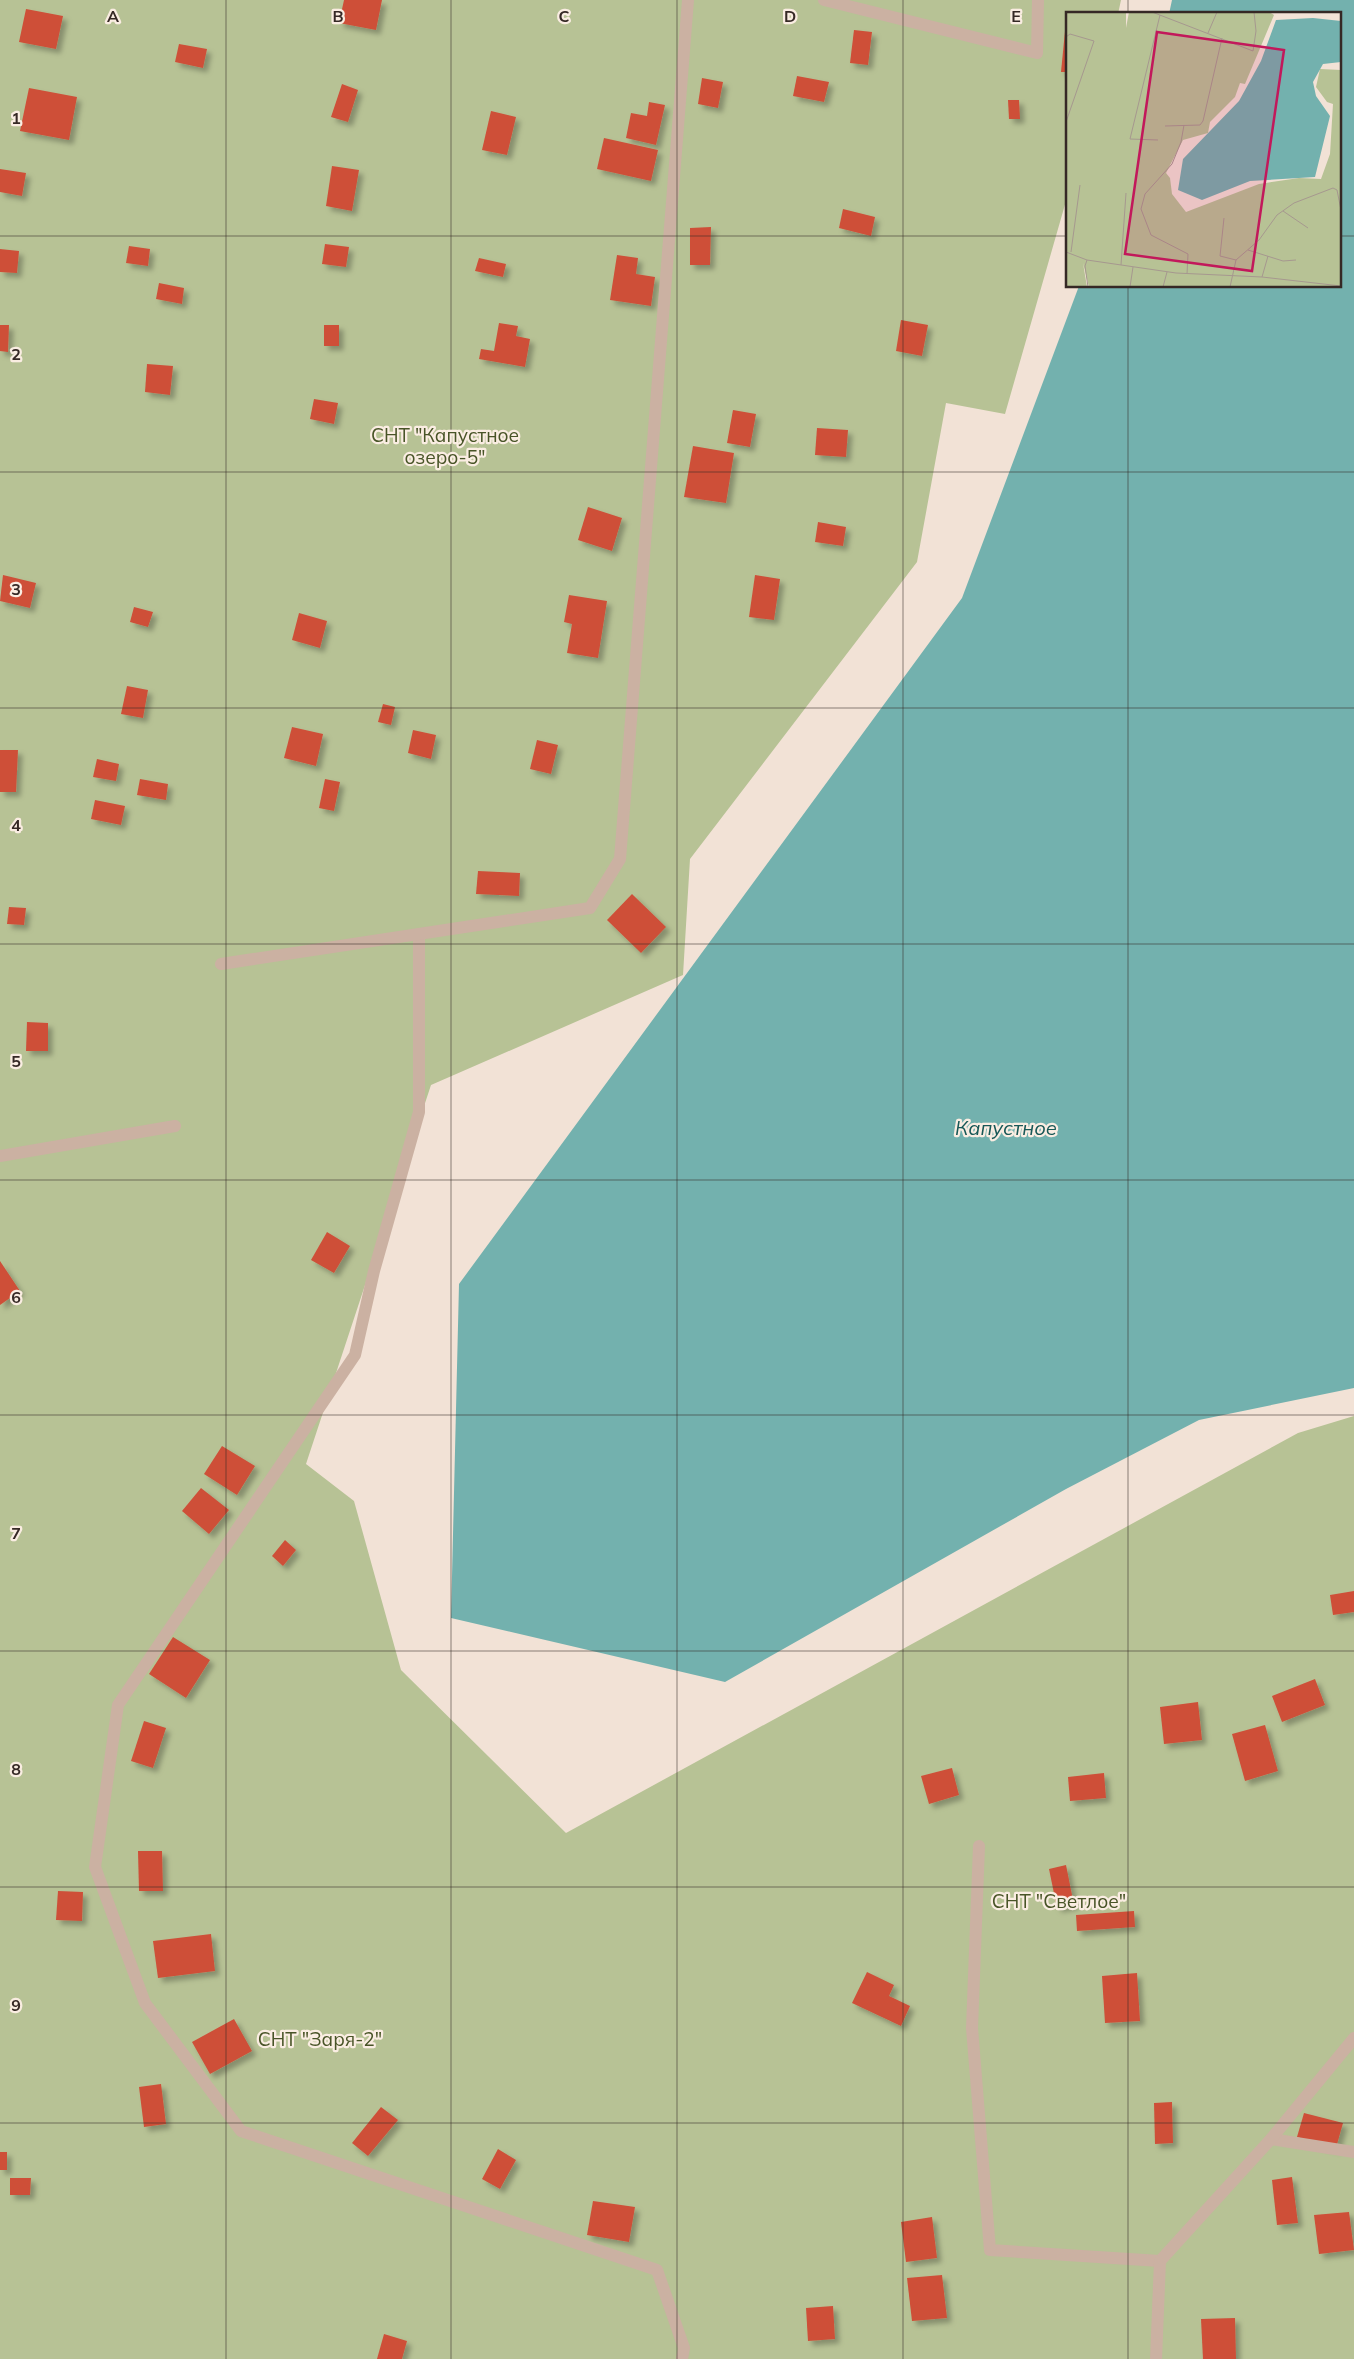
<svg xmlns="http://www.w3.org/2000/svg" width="1354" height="2359" font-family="Mulish,sans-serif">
	<defs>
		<filter id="shadow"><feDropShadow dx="4.5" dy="4.5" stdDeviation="2.5" flood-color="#0004"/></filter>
	</defs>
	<rect width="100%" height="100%" fill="#f2e2d6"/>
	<polygon fill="#b7c295" points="0,0 1121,0 1118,14 1068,14 1068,194 1005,414 946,403 917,562 690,859 683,975 431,1085 306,1464 354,1501 401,1670 566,1833 1298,1433 1354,1416 1354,2359 0,2359"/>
	<polygon fill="#73b1ae" points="1172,0 1354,0 1354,1388 1199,1420 1066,1489 725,1682 451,1618 459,1284 962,598 1079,286 1340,286 1340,14 1169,14"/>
	<g fill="#ce4f38" filter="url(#shadow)">
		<polygon points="344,0 382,0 376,30 339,23"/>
		<polygon points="26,9 63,16 56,49 19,42"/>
		<polygon points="1066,21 1068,21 1068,72 1061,72"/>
		<polygon points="854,30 872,32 868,65 850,63"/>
		<polygon points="179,44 207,49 203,68 175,62"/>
		<polygon points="797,76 829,82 824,102 793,96"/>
		<polygon points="702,78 723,82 718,108 698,104"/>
		<polygon points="342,84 358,90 348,122 331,117"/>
		<polygon points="29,88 77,97 69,140 20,131"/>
		<polygon points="1008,100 1019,100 1020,119 1009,119"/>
		<polygon points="649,102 665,105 656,145 626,138 631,113 647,116"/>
		<polygon points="491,111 516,117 507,155 482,150"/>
		<polygon points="604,138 658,150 651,181 597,169"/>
		<polygon points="332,166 359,170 352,211 326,206"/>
		<polygon points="0,169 26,173 22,196 0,192"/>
		<polygon points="843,209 875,217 871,236 839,228"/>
		<polygon points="711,227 710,265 690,265 690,228"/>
		<polygon points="325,244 349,247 346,267 322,264"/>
		<polygon points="129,246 150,249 148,266 126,263"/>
		<polygon points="0,249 19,251 17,273 0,272"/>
		<polygon points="617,255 638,258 636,274 655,277 651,306 610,300"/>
		<polygon points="479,258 506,264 503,277 475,271"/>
		<polygon points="159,283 184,288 182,304 156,299"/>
		<polygon points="901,320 928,325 922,356 896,351"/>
		<polygon points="499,323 518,326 516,336 530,339 525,367 479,359 481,349 494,351"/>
		<polygon points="0,325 9,325 8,352 0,351"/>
		<rect x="324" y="325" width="15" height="21"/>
		<polygon points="147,364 173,366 170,395 145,392"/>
		<polygon points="314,399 338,403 334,424 310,419"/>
		<polygon points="733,410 756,414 750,447 727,443"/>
		<polygon points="817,428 848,430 846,457 815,455"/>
		<polygon points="693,446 734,453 726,503 684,497"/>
		<polygon points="588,507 622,518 612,551 578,540"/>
		<polygon points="818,522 846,527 843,546 815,542"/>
		<polygon points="3,575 36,583 30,608 0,601"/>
		<polygon points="755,575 780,579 774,620 749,617"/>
		<polygon points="569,595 607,601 598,658 567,653 572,624 564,622"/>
		<polygon points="134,607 153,612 148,627 130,622"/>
		<polygon points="299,613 327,621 320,648 292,640"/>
		<polygon points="127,686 148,690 143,718 121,714"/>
		<polygon points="383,704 395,707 391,725 378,722"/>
		<polygon points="292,727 323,734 316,766 284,758"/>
		<polygon points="413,730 436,735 431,759 408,753"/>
		<polygon points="537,740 558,745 551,774 530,769"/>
		<polygon points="0,750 18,750 16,792 0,792"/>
		<polygon points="97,759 119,764 116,781 93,777"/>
		<polygon points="140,779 168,784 166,800 137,795"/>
		<polygon points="325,779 340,782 334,811 319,808"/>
		<polygon points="95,800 125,806 121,825 91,819"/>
		<polygon points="478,871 520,873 519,896 476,894"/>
		<polygon points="632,894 666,927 641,953 607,920"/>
		<polygon points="9,907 26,908 24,925 7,924"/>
		<polygon points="27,1022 48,1023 48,1051 26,1051"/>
		<polygon points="327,1232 350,1246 334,1273 311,1260"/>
		<polygon points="0,1261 20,1291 0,1305"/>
		<polygon points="222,1446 255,1466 237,1495 204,1474"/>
		<polygon points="201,1488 229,1510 209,1534 182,1511"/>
		<polygon points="285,1540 296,1550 283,1566 272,1556"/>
		<polygon points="1354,1591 1354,1612 1333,1615 1330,1595"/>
		<polygon points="173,1637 210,1660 186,1698 149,1674"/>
		<polygon points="1315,1679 1325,1705 1282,1722 1272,1696"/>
		<polygon points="1198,1702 1202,1740 1164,1744 1160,1707"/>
		<polygon points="144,1721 166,1728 153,1768 131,1761"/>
		<polygon points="1265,1725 1278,1771 1245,1781 1232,1734"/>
		<polygon points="952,1768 959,1795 929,1804 921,1776"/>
		<polygon points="1104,1773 1106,1798 1070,1801 1068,1777"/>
		<polygon points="138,1851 162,1851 163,1891 139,1891"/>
		<polygon points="1066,1865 1074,1905 1057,1908 1049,1869"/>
		<polygon points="58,1891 83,1892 82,1921 56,1920"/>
		<polygon points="1134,1911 1135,1927 1077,1931 1076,1915"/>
		<polygon points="211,1934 215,1971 158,1978 153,1941"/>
		<polygon points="867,1972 894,1985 889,1996 910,2006 901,2026 852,2003"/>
		<polygon points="1137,1973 1140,2021 1105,2023 1102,1976"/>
		<polygon points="234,2019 252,2051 210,2074 192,2042"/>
		<polygon points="161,2084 166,2124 144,2127 139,2087"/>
		<polygon points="1172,2102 1173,2143 1155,2144 1154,2103"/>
		<polygon points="381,2107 398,2120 368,2156 352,2143"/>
		<polygon points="1304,2113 1343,2123 1336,2148 1297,2137"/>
		<polygon points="498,2149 516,2160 500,2189 482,2179"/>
		<rect x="0" y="2152" width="7" height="18"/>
		<polygon points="1292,2177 1298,2223 1277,2225 1272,2180"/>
		<polygon points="10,2178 31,2178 30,2195 10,2195"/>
		<polygon points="593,2201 635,2207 629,2242 587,2235"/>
		<polygon points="1349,2212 1354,2250 1319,2254 1314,2215"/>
		<polygon points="932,2217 937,2258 906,2262 901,2222"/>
		<polygon points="942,2275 947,2318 912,2321 907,2278"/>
		<polygon points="833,2306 835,2339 808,2341 806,2308"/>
		<polygon points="1235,2318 1236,2359 1203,2359 1201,2319"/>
		<polygon points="384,2334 407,2341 402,2359 377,2359"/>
	</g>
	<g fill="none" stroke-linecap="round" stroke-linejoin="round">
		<g stroke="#cbb1a2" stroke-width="12">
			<polyline points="824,0 1037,53 1038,0"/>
			<polyline points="419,934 419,1112 374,1271 355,1355 118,1705 95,1867 145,2003 241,2131 657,2270 684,2348 682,2359"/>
			<polyline points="221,964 590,908 620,859 688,0"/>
			<polyline points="0,1156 175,1126"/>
			<polyline points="979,1846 972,2028 990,2250 1160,2261"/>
			<polyline points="1271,2139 1354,2152"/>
			<polyline points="1156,2359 1160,2261 1271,2139 1354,2038"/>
		</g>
	</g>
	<path fill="none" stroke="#352825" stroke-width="1" stroke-opacity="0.55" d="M 226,0 L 226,2359M 451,0 L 451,2359M 677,0 L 677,2359M 903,0 L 903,2359M 1128,0 L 1128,14M 0,236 L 1068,236M 1340,236 L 1354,236M 1128,286 L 1128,2359M 0,472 L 1354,472M 0,708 L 1354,708M 0,944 L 1354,944M 0,1180 L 1354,1180M 0,1415 L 1354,1415M 0,1651 L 1354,1651M 0,1887 L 1354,1887M 0,2123 L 1354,2123"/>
	<g text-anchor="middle" stroke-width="4.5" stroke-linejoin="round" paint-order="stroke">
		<g font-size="19" fill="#485427" stroke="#faede2">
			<text x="445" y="442">СНТ "Капустное<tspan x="445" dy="22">озеро-5"</tspan></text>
			<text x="1059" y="1908">СНТ "Светлое"</text>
			<text x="320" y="2046">СНТ "Заря-2"</text>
		</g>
		<g font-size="20" font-style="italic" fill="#185857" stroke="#faede2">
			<text x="1006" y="1135">Капустное</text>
		</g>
	</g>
	<g transform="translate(1066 12)">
		<rect width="275" height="275" fill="#f2e2d6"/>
		<path d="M 0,0 L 60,0 L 60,16 L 63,0 L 203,0 L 208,3 L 179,72 L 174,71 L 169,85 L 144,110 L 142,121 L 117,128 L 100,161 L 104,166 L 106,182 L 120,200 L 193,172 L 233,166 L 255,167 L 264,142 L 267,92 L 261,90 L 250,75 L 254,57 L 275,58 L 275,275 L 23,275 L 17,251 L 21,275 L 0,275 Z" fill="#b7c295"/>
		<path d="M 247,6 L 275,9 L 275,50 L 257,52 L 247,70 L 250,84 L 264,104 L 249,165 L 184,169 L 136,188 L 112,178 L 117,147 L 173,89 L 195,49 L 210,8 Z" fill="#73b1ae"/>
		<path fill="none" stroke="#a6988f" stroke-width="1" d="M 86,0 L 187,39 L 190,19 L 188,0M 142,21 L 151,0M 0,25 L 4,22 L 28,29 L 0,110M 118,113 L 115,130 L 106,152 L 79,182 L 75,197 L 85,223 L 122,242 L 121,262M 99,114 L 134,113 L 137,109 L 156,26M 92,128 L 64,127 L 94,3M 217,199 L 242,216M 158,206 L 154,244 L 170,248M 182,238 L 217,249 L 230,248M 0,240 L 21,248 L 110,261 L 196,265 L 275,274M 5,240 L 14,173M 21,248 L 19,254 L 22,275M 55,253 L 60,181M 196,265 L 202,244M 64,275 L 67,255M 97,275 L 101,260M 164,275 L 170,248 L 193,228 L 211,203 L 228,191 L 267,176 L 271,178 L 275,198"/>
		<path fill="#c2185b" fill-opacity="0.15" stroke="#c2185b" stroke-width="2.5" d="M 91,20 L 218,38 L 186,259 L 59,242 Z"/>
		<rect width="275" height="275" fill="none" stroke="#352825" stroke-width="2.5"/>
	</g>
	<g font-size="16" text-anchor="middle" font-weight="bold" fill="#352825" stroke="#faede2" stroke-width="4.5" stroke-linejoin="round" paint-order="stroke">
		<text x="113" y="22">A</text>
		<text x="338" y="22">B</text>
		<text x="564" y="22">C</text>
		<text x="790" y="22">D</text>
		<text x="1016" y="22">E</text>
		<text x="16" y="124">1</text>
		<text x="16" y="360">2</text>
		<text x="16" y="595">3</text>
		<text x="16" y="831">4</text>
		<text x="16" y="1067">5</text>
		<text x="16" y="1303">6</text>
		<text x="16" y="1539">7</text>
		<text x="16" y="1775">8</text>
		<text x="16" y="2011">9</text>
	</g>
</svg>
